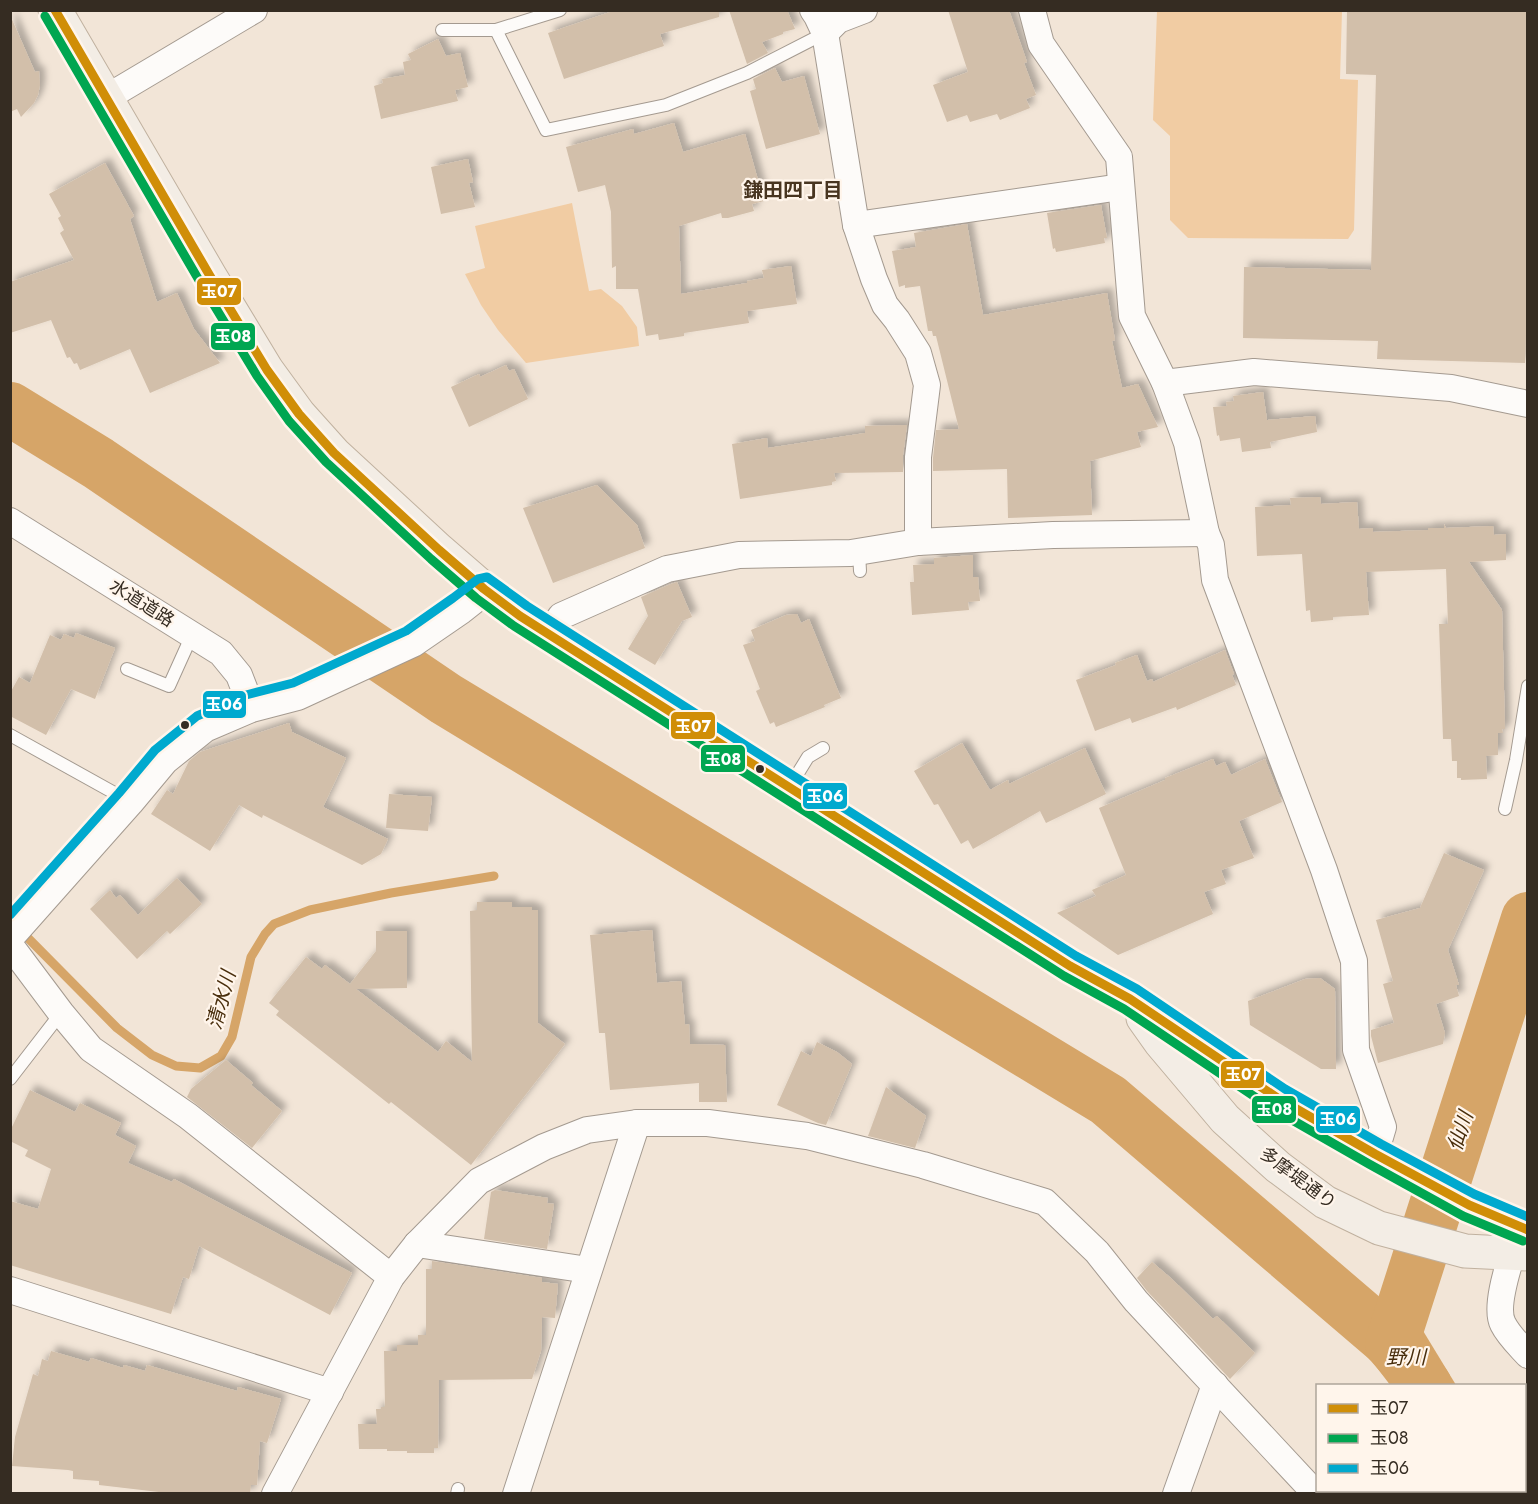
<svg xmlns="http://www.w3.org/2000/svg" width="1538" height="1504" font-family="Jost,'Noto Sans JP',sans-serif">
	<defs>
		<filter id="shadow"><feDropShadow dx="5.5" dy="-5.5" stdDeviation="3" flood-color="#0004"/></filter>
	</defs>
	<rect width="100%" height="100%" fill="#f2e5d7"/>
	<g fill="#f1cca3">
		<polygon points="1157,11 1342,11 1340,79 1358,80 1354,230 1348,239 1188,238 1170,220 1170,136 1153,120"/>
		<polygon points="572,203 589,291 601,289 622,306 637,327 639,346 526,363 498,330 481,305 465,274 485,268 475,226"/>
	</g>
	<polygon fill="#d6a568" points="1414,1316 1456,1385 1392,1385 1363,1352"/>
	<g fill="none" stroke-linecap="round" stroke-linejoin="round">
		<polyline stroke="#d6a568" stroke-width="9" points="21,931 117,1028 152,1055 176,1066 200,1068 221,1056 232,1037 251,957 265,934 274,924 310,910 391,893 494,876"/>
		<g stroke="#d6a568" stroke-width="54">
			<polyline points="10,409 98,463 446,699 1108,1100 1392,1343 1425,1386"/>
			<polyline points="1392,1343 1528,919"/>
		</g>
	</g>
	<g fill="#d2bfaa" filter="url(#shadow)">
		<polygon points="616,10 719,10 719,17 660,34 664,46 564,79 548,33"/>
		<polygon points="729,10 787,10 795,29 783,32 783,34 762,42 768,53 747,64"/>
		<polygon points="948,10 1009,10 1027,62 1024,63 1036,95 1026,99 1030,108 1000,120 997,114 970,122 967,115 947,122 933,85 968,72"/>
		<polygon points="1347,10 1527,10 1527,307 1525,363 1377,359 1378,341 1243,338 1244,267 1371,270 1376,75 1346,74"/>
		<polygon points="10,15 35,72 39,71 40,85 38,95 34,103 21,117 17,109 10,112"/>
		<polygon points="438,39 446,56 460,53 468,87 455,90 458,101 381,119 374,86 383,83 382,79 405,75 403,62 411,60 408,54"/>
		<polygon points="775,68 782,82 804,76 820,134 766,149 750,91 756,89 753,79"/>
		<polygon points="674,123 683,152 745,134 764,201 752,204 754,211 728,218 722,218 721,213 679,226 681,294 747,283 747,281 764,278 762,270 791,266 797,304 747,311 749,323 684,333 684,336 659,340 658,334 646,336 638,289 616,289 616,266 612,268 611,212 605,185 578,192 566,147 633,129 634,134"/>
		<polygon points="468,159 473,182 469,183 475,207 441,214 431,167"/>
		<polygon points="105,163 134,216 130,219 157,302 177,293 194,329 220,363 150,393 130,349 80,370 77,363 74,364 70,357 67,358 51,320 10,333 10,282 74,260 60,233 64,230 58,218 61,216 49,194"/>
		<polygon points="1101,205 1107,238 1104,238 1105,243 1056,252 1055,248 1053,249 1047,213"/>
		<polygon points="967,224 983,315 1107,293 1115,340 1112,341 1122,388 1138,384 1158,427 1137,432 1141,447 1090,461 1092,515 1008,518 1007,469 933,471 933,458 936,430 959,429 936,336 933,336 932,331 928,331 920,286 905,288 905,285 899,287 892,251 916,247 914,233"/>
		<polygon points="506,365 509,371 514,369 528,399 469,427 451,387 479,374 480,377"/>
		<polygon points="1263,392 1267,420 1315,416 1317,432 1270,442 1271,448 1242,452 1240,438 1220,441 1219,435 1217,436 1213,407 1227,406 1226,402 1234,401 1233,396"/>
		<polygon points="907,425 903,455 903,472 834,473 836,481 832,482 832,485 740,499 732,444 767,438 768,448 865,433 865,426"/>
		<polygon points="597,485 637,525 645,548 553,583 523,508"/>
		<polygon points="1320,497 1321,504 1357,502 1359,529 1373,528 1373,532 1428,530 1428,528 1444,528 1444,524 1446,528 1493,526 1494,535 1506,534 1506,560 1469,562 1502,610 1505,729 1502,729 1503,733 1498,733 1498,755 1486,756 1487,779 1461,780 1461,778 1457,778 1457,761 1452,761 1451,739 1443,739 1439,624 1448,624 1446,569 1366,572 1369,615 1333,617 1333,620 1311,622 1310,610 1306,611 1302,554 1257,556 1255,507 1291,505 1290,498"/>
		<polygon points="973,555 973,577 978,577 980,601 968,602 969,610 912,615 910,582 914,582 913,565 934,564 934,558"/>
		<polygon points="677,582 692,617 682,621 655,665 628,649 648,616 641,597 671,584"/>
		<polygon points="797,614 801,623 809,619 841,698 824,705 825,707 776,727 774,722 770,724 756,691 760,689 743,645 755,641 751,630 786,615"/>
		<polygon points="76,633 115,648 95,699 71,689 46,735 10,716 10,693 19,677 30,683 50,635 61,640 64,634 74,638"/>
		<polygon points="1225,650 1234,674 1232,675 1236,685 1177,710 1176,707 1132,723 1130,718 1095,731 1076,680 1116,665 1115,663 1137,655 1147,681 1152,679 1153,682"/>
		<polygon points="289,723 292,732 346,758 323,807 388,839 381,854 362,865 263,815 262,818 239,805 210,851 151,814 167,790 173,794 189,761 200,752"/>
		<polygon points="962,743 990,790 1008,780 1009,784 1085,748 1106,794 1046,823 1040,811 973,849 968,840 961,844 938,804 934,805 914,771"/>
		<polygon points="1213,759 1216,766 1225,762 1231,775 1265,759 1282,802 1239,821 1254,858 1221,870 1226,884 1204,892 1213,914 1118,955 1057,913 1096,896 1092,890 1126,875 1099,808 1165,780 1165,778"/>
		<polygon points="389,794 432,797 428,831 386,828"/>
		<polygon points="1444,853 1484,870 1448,950 1459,985 1456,985 1459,996 1436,1004 1445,1033 1443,1044 1378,1063 1371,1036 1371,1030 1394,1023 1383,984 1393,981 1376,920 1420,908"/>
		<polygon points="177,878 202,904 170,934 167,931 137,959 90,909 110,890 116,898 120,895 138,915"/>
		<polygon points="477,902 512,902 512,907 532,907 532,910 538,910 538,1023 565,1044 471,1165 391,1102 389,1104 276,1015 279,1011 269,1003 306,957 322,969 325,965 350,984 376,951 376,931 407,931 407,988 356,989 438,1052 446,1041 472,1062 470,911 477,910"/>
		<polygon points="652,930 657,983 681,981 685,1025 689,1024 690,1044 725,1045 727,1102 699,1102 699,1083 610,1090 605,1033 599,1033 590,935"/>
		<polygon points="1320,978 1335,989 1336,1069 1321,1069 1250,1025 1248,1001 1305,979"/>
		<polygon points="817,1042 837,1052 852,1064 826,1125 818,1123 777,1105 801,1051 811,1056"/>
		<polygon points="226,1060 253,1083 251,1085 282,1111 252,1148 187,1097 191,1089"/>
		<polygon points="886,1087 926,1116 915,1148 868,1136"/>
		<polygon points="30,1090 75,1112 80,1103 121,1123 115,1135 136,1146 128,1163 172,1182 174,1179 352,1273 330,1315 199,1246 189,1279 183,1277 171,1314 10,1265 10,1201 38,1209 51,1169 25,1156 28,1150 10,1141 10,1131"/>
		<polygon points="495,1190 548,1198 547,1203 554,1204 547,1249 484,1239 491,1192"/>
		<polygon points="432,1261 542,1278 542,1282 558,1284 555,1318 542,1317 541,1351 532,1379 439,1380 438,1448 434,1448 434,1453 407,1453 407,1451 387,1451 387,1449 359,1449 358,1424 377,1424 376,1409 381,1409 381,1407 385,1407 384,1351 397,1351 397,1345 418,1345 418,1335 426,1335 426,1269 432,1269"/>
		<polygon points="1152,1262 1172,1279 1213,1319 1217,1316 1255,1353 1230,1379 1147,1291 1137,1278"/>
		<polygon points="51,1351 89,1362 91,1358 123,1368 124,1365 145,1371 147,1365 237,1391 238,1387 281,1399 267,1443 260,1441 257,1485 251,1485 250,1494 176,1494 99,1485 99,1481 73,1479 73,1471 68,1470 12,1466 15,1437 33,1374 38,1376 42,1359 48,1361"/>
	</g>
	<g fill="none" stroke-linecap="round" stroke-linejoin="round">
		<defs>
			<g id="service">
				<polyline points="442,30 496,30 560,10"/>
				<polyline points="496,30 546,130 666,105 747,73 825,33"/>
				<polyline points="859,552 860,571"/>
				<polyline points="127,669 169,686 192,635"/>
				<polyline points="10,735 127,800"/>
				<polyline points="790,786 808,757 823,748"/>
				<polyline points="1505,809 1516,760 1528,686"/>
				<polyline points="10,1079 61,1013"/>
				<polyline points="457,1494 458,1489"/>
			</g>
			<g id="minor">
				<polyline points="813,10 817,16 825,33 856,225 874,279 885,305 897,320 918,353 927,385 918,457 918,542"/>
				<polyline points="1032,10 1041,44 1119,157 1132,316 1165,383 1187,443 1206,533 1211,545 1215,580 1324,870 1354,961 1356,1050 1383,1127 1375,1154"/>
				<polyline points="825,33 838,20 864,10"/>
				<polyline points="106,98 254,10"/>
				<polyline points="856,225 1121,187"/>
				<polyline points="1165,383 1254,372 1451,388 1528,404"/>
				<polyline points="10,521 221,653 239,675 251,706"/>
				<polyline points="548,634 561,616 667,569 739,555 851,553 918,542 1053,535 1206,533"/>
				<polyline points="10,945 61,1013 91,1049 188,1116 391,1277"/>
				<polyline points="417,1244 588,1270"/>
				<path d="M 1512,1254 C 1507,1270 1495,1309 1503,1324 C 1509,1336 1519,1345 1528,1355"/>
				<polyline points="10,1290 330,1392"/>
				<polyline points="275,1494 391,1277 417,1244 479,1181 544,1147 587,1130 637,1123 708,1123 807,1136 923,1165 1045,1202 1097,1252 1136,1301 1316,1494"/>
				<polyline points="516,1494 637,1123"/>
				<polyline points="1176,1494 1215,1385"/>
			</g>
			<polyline id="tertiary" points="10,934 128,801 163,759 204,726 251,706 297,694 412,641 460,608 484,589"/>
			<g id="primary">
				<polyline points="55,10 210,276 267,370 299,414 334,453 439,550 484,589 520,616 1070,966 1130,999 1279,1099 1375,1154 1469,1205 1528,1230"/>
				<polyline points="1143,1018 1160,1042 1225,1119 1278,1167 1325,1202 1379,1228 1465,1251 1528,1254"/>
			</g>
		</defs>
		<use href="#service" stroke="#a49a90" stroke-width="14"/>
		<use href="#minor" stroke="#a49a90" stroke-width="28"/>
		<use href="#tertiary" stroke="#a49a90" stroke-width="34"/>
		<use href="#primary" stroke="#c0b19f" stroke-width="35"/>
		<use href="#service" stroke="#fdfbf9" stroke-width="12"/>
		<use href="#minor" stroke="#fdfbf9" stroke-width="26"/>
		<use href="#tertiary" stroke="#fdfbf9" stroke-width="32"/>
		<use href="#primary" stroke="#f3ede5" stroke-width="33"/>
		<defs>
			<polyline id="bus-1" points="55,10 210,276 267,370 299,414 334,453 439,550 484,589 520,616 1070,966 1130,999 1279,1099 1375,1154 1469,1205 1528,1230"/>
			<polyline id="bus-2" points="45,16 200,282 257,376 289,421 326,462 431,559 476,598 514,626 1064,976 1124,1009 1273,1109 1369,1164 1463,1216 1523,1241"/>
			<polyline id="bus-3" points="10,915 119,793 155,750 197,716 246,695 293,683 406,631 453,598 478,579 487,577 527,606 1076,956 1137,989 1285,1089 1381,1144 1474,1194 1528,1217"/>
		</defs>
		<use href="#bus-1" stroke="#fff5eb" stroke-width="14"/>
		<use href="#bus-2" stroke="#fff5eb" stroke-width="14"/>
		<use href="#bus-3" stroke="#fff5eb" stroke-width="14"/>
		<use href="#bus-1" stroke="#d08e07" stroke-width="9"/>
		<use href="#bus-2" stroke="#00a651" stroke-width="9"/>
		<use href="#bus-3" stroke="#00a9ce" stroke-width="9"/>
	</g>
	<g fill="#352c22" stroke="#fff5eb" stroke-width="2">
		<circle cx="185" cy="725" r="5"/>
		<circle cx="760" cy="769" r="5"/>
	</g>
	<g text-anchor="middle" stroke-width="4.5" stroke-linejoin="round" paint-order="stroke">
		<g font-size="18" fill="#352c22" stroke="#fff5eb">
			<text transform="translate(142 603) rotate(32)" y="6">水道道路</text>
			<text transform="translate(1298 1178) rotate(37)" y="6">多摩堤通り</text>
		</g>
		<g font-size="20" font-weight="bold" fill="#483520" stroke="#fff5eb">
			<text x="793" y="197">鎌田四丁目</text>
		</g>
		<g font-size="20" font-style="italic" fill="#492e0c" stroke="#fff5eb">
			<text transform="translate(221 1000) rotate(-75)" y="7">清水川</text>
			<text transform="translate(1460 1131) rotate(-72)" y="7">仙川</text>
			<text x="1406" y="1364">野川</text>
		</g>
	</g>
	<g stroke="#fff5eb" stroke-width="2">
		<rect x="196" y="277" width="46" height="29" rx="6" fill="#d08e07"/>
		<rect x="210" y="322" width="46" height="29" rx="6" fill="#00a651"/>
		<rect x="202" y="690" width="45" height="29" rx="6" fill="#00a9ce"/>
		<rect x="670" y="711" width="46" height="29" rx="6" fill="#d08e07"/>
		<rect x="700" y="744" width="46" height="29" rx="6" fill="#00a651"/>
		<rect x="802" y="782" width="46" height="28" rx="6" fill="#00a9ce"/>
		<rect x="1220" y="1060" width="45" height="29" rx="6" fill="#d08e07"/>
		<rect x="1251" y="1095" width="46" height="29" rx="6" fill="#00a651"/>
		<rect x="1315" y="1105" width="46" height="29" rx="6" fill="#00a9ce"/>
	</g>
	<g font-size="16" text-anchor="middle" font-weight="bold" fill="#fff">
		<text x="219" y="297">玉07</text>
		<text x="233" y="342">玉08</text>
		<text x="224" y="710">玉06</text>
		<text x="693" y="732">玉07</text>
		<text x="723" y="765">玉08</text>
		<text x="825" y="802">玉06</text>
		<text x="1243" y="1080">玉07</text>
		<text x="1274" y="1115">玉08</text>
		<text x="1338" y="1125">玉06</text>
	</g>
	<rect width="1538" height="1504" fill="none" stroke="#352c22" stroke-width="24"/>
	<rect x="1316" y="1384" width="210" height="108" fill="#fff5eb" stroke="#aea59b" stroke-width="1.5"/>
	<rect x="1328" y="1404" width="30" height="9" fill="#d08e07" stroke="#aea59b" stroke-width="1.5"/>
	<text x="1370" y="1414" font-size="18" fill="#352c22">玉07</text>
	<rect x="1328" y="1434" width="30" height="9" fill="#00a651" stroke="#aea59b" stroke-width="1.5"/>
	<text x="1370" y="1444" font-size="18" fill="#352c22">玉08</text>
	<rect x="1328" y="1464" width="30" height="9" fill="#00a9ce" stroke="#aea59b" stroke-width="1.5"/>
	<text x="1370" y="1474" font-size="18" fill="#352c22">玉06</text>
</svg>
